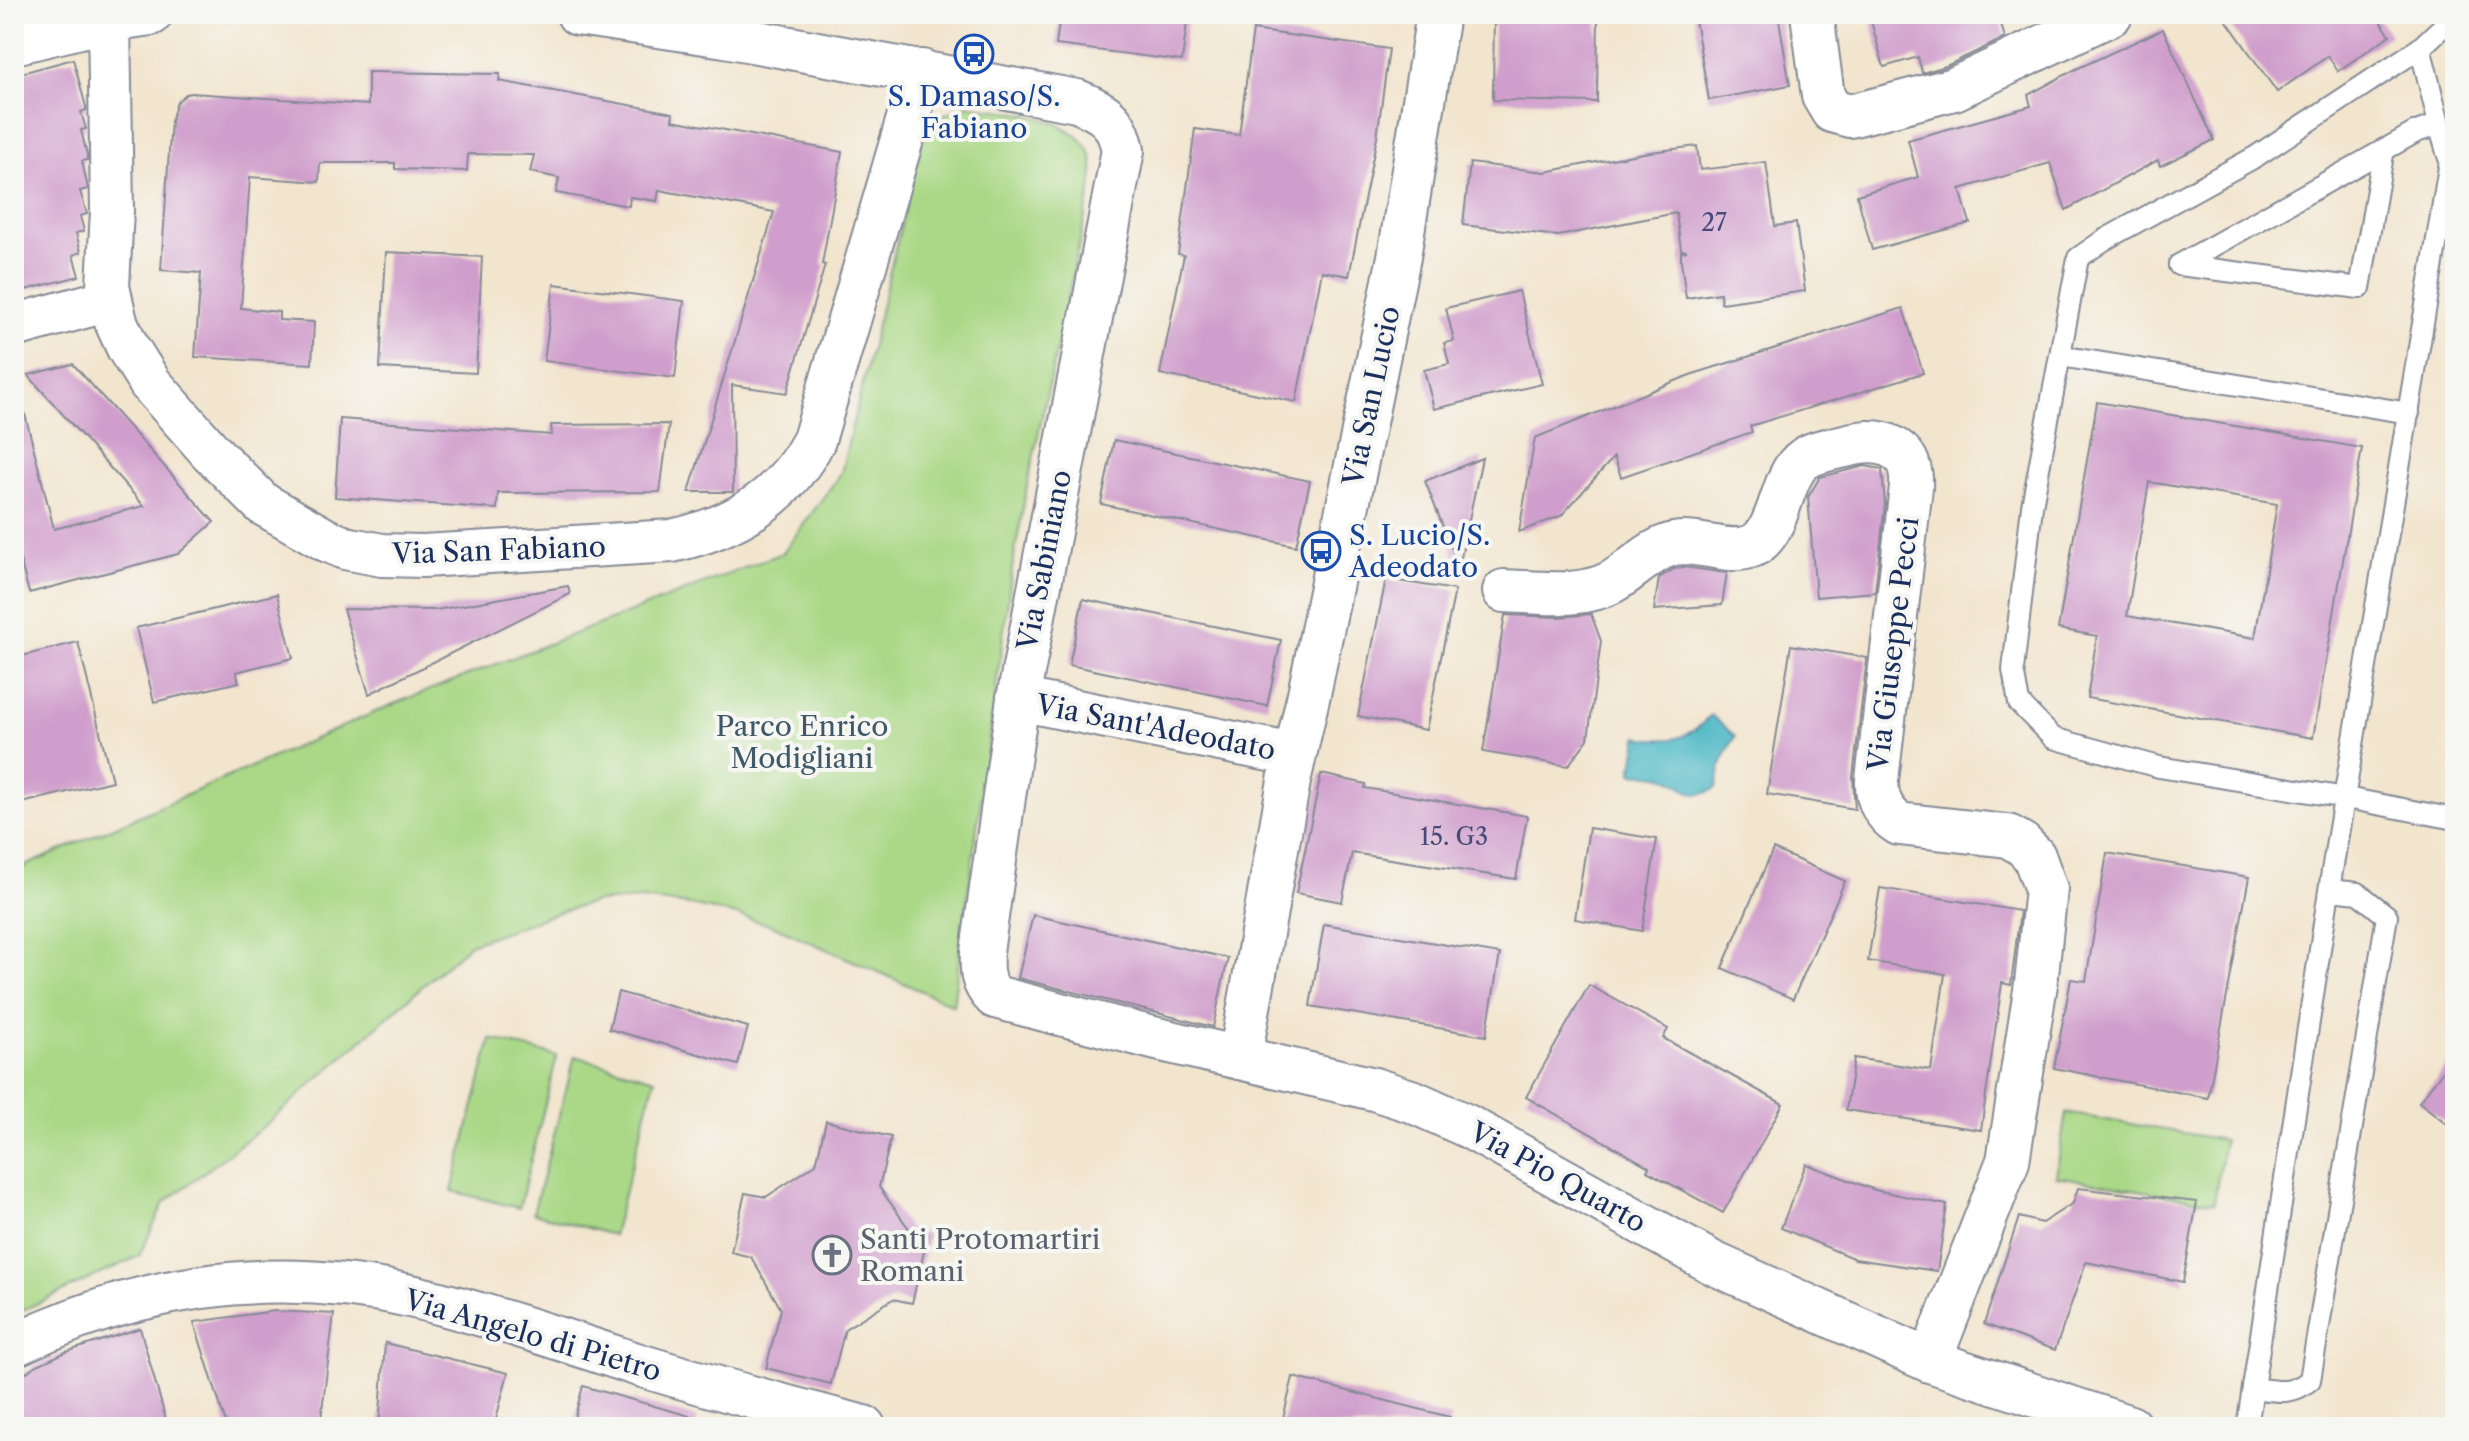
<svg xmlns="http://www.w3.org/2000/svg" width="2469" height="1441" font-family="'Libre Caslon Text',serif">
	<rect width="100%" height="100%" fill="#f6f6f2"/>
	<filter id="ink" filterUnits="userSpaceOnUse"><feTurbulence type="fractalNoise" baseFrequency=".0125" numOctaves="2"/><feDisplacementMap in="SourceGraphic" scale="16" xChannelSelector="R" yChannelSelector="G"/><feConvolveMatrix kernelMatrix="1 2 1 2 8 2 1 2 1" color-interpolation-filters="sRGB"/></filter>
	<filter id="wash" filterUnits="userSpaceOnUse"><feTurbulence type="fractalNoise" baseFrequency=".006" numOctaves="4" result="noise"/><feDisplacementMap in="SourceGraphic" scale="32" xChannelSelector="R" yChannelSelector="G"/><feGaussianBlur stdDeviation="1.8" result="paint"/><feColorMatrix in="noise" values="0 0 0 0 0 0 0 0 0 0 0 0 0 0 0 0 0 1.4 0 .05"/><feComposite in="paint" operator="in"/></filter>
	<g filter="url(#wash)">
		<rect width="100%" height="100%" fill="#f2e5ce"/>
		<g fill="#aad886" stroke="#628472" stroke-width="2">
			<path d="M 968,105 C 1005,112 1087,115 1093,164 C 1094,172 1092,181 1091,189 L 1025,496 L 1012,569 L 953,1005 L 774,926 L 733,914 L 690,905 L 642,899 L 596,902 L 562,911 L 470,944 L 267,1124 L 164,1203 L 139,1256 L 21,1311 L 14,1312 L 14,871 L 396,703 L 783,553 L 841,473 L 921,143 L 945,114 Z"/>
			<polygon points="491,1039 557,1056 519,1208 452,1191"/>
			<polygon points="575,1056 655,1079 613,1235 533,1213"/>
			<polygon points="2066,1113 2224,1140 2214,1203 2056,1176"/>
		</g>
		<path fill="#4ab7c5" stroke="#327392" stroke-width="2" d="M 1711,715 L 1735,736 L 1722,762 L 1716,788 C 1690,805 1686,783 1664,777 C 1654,775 1643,774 1632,773 L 1638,737 C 1670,743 1688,740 1711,715 Z"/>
		<g id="blocks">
			<g fill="#d09ecc" fill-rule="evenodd">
				<polygon points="1060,14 1188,14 1182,61 1056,45"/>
				<polygon points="1494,14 1598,14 1597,102 1493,100"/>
				<polygon points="1694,14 1778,14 1790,85 1709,100"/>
				<polygon points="1869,14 1998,14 2005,38 1946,66 1922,73 1918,57 1884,67"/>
				<polygon points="2222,14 2375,14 2390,35 2338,71 2328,56 2277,92"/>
				<polygon points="2163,29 2214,140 2160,166 2158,160 2066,210 2050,163 1960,189 1970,223 1872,250 1857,195 1918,177 1908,140 2031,106 2028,95 2074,70"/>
				<polygon points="1253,30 1389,49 1377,137 1349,276 1322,271 1296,402 1160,374 1184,255 1178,254 1195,129 1239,135"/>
				<polygon points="73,59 86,107 86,110 81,112 86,129 81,130 87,155 87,160 82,161 88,189 80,191 87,214 80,216 84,231 76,233 81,252 73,255 79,276 14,293 14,75"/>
				<polygon points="368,72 500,74 499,81 673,113 672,120 842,152 822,264 825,265 787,393 732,385 733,492 689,492 774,212 659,190 657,201 630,197 629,206 556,193 559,178 530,172 534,155 468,154 467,171 395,169 395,163 320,163 319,182 250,177 241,308 279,312 279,320 314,322 312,364 195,357 201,273 161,270 171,121 177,102 186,94 192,93 368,105"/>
				<polygon points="1697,146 1700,170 1766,162 1775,226 1796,223 1805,291 1721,303 1720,293 1686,298 1681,261 1681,252 1687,251 1681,250 1676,213 1558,236 1463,225 1470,163 1545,172 1643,153"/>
				<polygon points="386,252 482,257 476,373 380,368"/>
				<polygon points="554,284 684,301 675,378 544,361"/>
				<polygon points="1519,291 1542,384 1434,409 1424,370 1449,364 1444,343 1454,341 1446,308"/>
				<polygon points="1903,308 1923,373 1750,426 1752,432 1621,477 1614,457 1561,516 1519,532 1535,438 1690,375"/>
				<polygon points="73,364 214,522 178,554 29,593 14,537 14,411 24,410 54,529 144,506 28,375"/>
				<path d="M 2097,402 L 2362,448 L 2313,738 L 2087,698 L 2097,636 L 2058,629 ZM 2149,482 L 2277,504 L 2255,638 L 2127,616 Z"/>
				<polygon points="340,419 552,435 551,425 669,424 660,492 498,493 497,509 335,497"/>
				<polygon points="1114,440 1310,481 1296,546 1101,504"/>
				<polygon points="1482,458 1459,567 1425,481"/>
				<polygon points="1865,466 1882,469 1885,504 1875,592 1816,597 1808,497 1820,477"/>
				<polygon points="1684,567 1727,573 1722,605 1654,610 1659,578 1674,569"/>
				<polygon points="1386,579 1455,590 1426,730 1358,716"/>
				<polygon points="568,586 570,594 369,694 343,609 436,610"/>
				<polygon points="277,594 293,658 236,672 239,682 154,702 136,628"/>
				<polygon points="1083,599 1281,640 1267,706 1069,665"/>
				<polygon points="1591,614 1601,641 1588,739 1568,766 1483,752 1505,615 1559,617"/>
				<polygon points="78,642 112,781 18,804 14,790 14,658"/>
				<polygon points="1791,645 1867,658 1853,777 1855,809 1767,794"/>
				<polygon points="1321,774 1366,784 1365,788 1527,816 1516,879 1352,853 1342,902 1296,893"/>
				<polygon points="1589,828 1657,839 1642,931 1575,919"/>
				<polygon points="1773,849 1845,881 1793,999 1722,968"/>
				<polygon points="2107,853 2249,877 2208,1098 2054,1068 2071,979 2086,981"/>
				<polygon points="1880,888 2020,911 2011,985 2002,983 1981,1130 1846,1110 1854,1058 1931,1070 1945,974 1868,961"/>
				<polygon points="1033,915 1228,958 1213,1027 1018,978"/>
				<polygon points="1324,924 1500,954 1486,1036 1310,1006"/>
				<polygon points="1589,985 1668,1029 1663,1038 1783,1104 1723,1213 1647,1171 1649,1167 1526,1097"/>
				<polygon points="618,992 748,1027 738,1065 609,1029"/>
				<polygon points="2455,1055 2455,1130 2419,1102"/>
				<polygon points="826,1121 891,1137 879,1187 910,1230 928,1234 912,1303 893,1299 845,1329 831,1384 766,1368 781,1309 751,1257 731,1252 745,1193 766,1197 816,1164"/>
				<polygon points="1806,1164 1875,1190 1947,1205 1937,1271 1855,1259 1781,1228"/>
				<polygon points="2078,1188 2197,1202 2183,1282 2086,1262 2055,1350 1984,1324 2019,1217 2042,1223 2073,1203"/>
				<polygon points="275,1311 334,1314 320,1427 227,1427 194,1322"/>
				<polygon points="140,1328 168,1427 14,1427 14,1381 35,1366 66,1352"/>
				<polygon points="385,1343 508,1373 494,1427 379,1427"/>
				<polygon points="1293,1377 1450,1417 1449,1427 1281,1427"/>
				<polygon points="583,1386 697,1418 696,1427 572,1427"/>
			</g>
		</g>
	</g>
	<g filter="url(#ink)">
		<use href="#blocks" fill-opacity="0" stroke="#868a96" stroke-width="2"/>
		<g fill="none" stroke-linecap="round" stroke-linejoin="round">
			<defs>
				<g id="lane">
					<polyline points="2455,15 2420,48 2255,157 2104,240 2078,258 2032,506 2013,670 2019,703 2053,738 2159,767 2346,798 2455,819"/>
					<polyline points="2179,265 2360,288 2384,149"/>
					<polyline points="2179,265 2416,132 2438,125"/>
					<polyline points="2060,356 2409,413"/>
					<path d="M 2253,1388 C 2276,1391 2291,1396 2310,1380 L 2387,916 L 2358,893 L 2330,890"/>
					<path d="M 2247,1427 L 2332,871 L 2450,161 C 2437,124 2431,86 2420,48"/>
				</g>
				<g id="street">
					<path d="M 578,14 L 725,36 L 1077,101 C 1105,112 1117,120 1123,150 L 1018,699 L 982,952 C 981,971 981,983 995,997 L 1153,1038 L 1374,1089 L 1414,1102 L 1467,1126 L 1713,1263 L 1773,1290 L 1930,1361 L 2130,1427"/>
					<polyline points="1812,14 1823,96 1832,111 1850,116 1954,89 2111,14"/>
					<path d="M 109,20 L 112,210 L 108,286 L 116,322 L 128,348 L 150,383 L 211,452 L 263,504 L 326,540 L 345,548 L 382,555 L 423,556 L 672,541 C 735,527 784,498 814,440 L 922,71"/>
					<polyline points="14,43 109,20 151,14"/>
					<polyline points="14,326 109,300"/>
					<path d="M 1504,591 C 1538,592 1580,599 1612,582 C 1632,571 1651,549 1674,544 C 1699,539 1729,556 1752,546 C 1782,533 1779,476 1804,459 C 1815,451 1832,449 1845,446 C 1860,442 1877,439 1892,447 C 1909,456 1912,470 1911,487 L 1877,780 C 1876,798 1883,814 1899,824 L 2008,836 L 2022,844 L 2034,856 L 2046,889 L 2036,984 L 2008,1161 L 1930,1361"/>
					<polyline points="1018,699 1294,755"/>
					<polyline points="1240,1058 1289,781 1309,694 1399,257 1438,14"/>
					<path d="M 14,1345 C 141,1284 276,1265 415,1297 C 490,1315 563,1340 636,1364 C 711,1387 787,1407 864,1427"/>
				</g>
			</defs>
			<use href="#lane" stroke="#868a96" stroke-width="24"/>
			<use href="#street" stroke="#868a96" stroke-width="46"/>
			<use href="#lane" stroke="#fff" stroke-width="20"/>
			<use href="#street" stroke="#fff" stroke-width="42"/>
		</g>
	</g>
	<defs>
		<symbol id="bus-ring" viewBox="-11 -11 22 22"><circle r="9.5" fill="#f6f6f2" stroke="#1a4fb4" stroke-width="1.5"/><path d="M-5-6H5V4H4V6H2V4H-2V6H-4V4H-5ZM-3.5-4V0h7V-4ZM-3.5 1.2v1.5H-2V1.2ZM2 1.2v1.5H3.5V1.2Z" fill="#1a4fb4"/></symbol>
		<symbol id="church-ring" viewBox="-11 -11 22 22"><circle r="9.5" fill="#f6f6f2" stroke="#6b7280" stroke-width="1.5"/><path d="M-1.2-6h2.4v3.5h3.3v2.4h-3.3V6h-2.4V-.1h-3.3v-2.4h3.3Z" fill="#6b7280"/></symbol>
	</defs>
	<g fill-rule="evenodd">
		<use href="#bus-ring" x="952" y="32" width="44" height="44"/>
		<use href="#bus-ring" x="1299" y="529" width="44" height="44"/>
		<use href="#church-ring" x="810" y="1233" width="44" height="44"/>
	</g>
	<g text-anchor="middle" stroke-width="8" stroke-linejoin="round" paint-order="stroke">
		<g font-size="24" fill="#484b7a">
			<text x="1714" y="231">27</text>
			<text x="1454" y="845">15. G3</text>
		</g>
		<g font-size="28" fill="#164399" stroke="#f6f6f2">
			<text x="974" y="106">S. Damaso/S.<tspan x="974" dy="32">Fabiano</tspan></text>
			<text x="1349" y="545" text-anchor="start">S. Lucio/S.<tspan x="1349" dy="32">Adeodato</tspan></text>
		</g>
		<g font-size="28" fill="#1b2f5e" stroke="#f6f6f2">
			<text transform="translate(1371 396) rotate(-78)" y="10">Via San Lucio</text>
			<text transform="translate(499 550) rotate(-2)" y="10">Via San Fabiano</text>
			<text transform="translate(1044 560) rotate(-79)" y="10">Via Sabiniano</text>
			<text transform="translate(1893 644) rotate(-83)" y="10">Via Giuseppe Pecci</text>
			<text transform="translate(1156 727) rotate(11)" y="10">Via Sant'Adeodato</text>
			<text transform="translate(1558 1177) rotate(29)" y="10">Via Pio Quarto</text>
			<text transform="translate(533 1335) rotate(16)" y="10">Via Angelo di Pietro</text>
		</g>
		<g font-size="28" fill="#3f5968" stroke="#f6f6f2">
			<text x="802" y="736">Parco Enrico<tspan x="802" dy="32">Modigliani</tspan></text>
		</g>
		<g font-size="28" fill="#5b616d" stroke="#f6f6f2" text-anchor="start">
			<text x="860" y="1249">Santi Protomartiri<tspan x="860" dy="32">Romani</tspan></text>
		</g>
	</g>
	<rect width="2469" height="1441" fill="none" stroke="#f6f6f2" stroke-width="48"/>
</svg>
